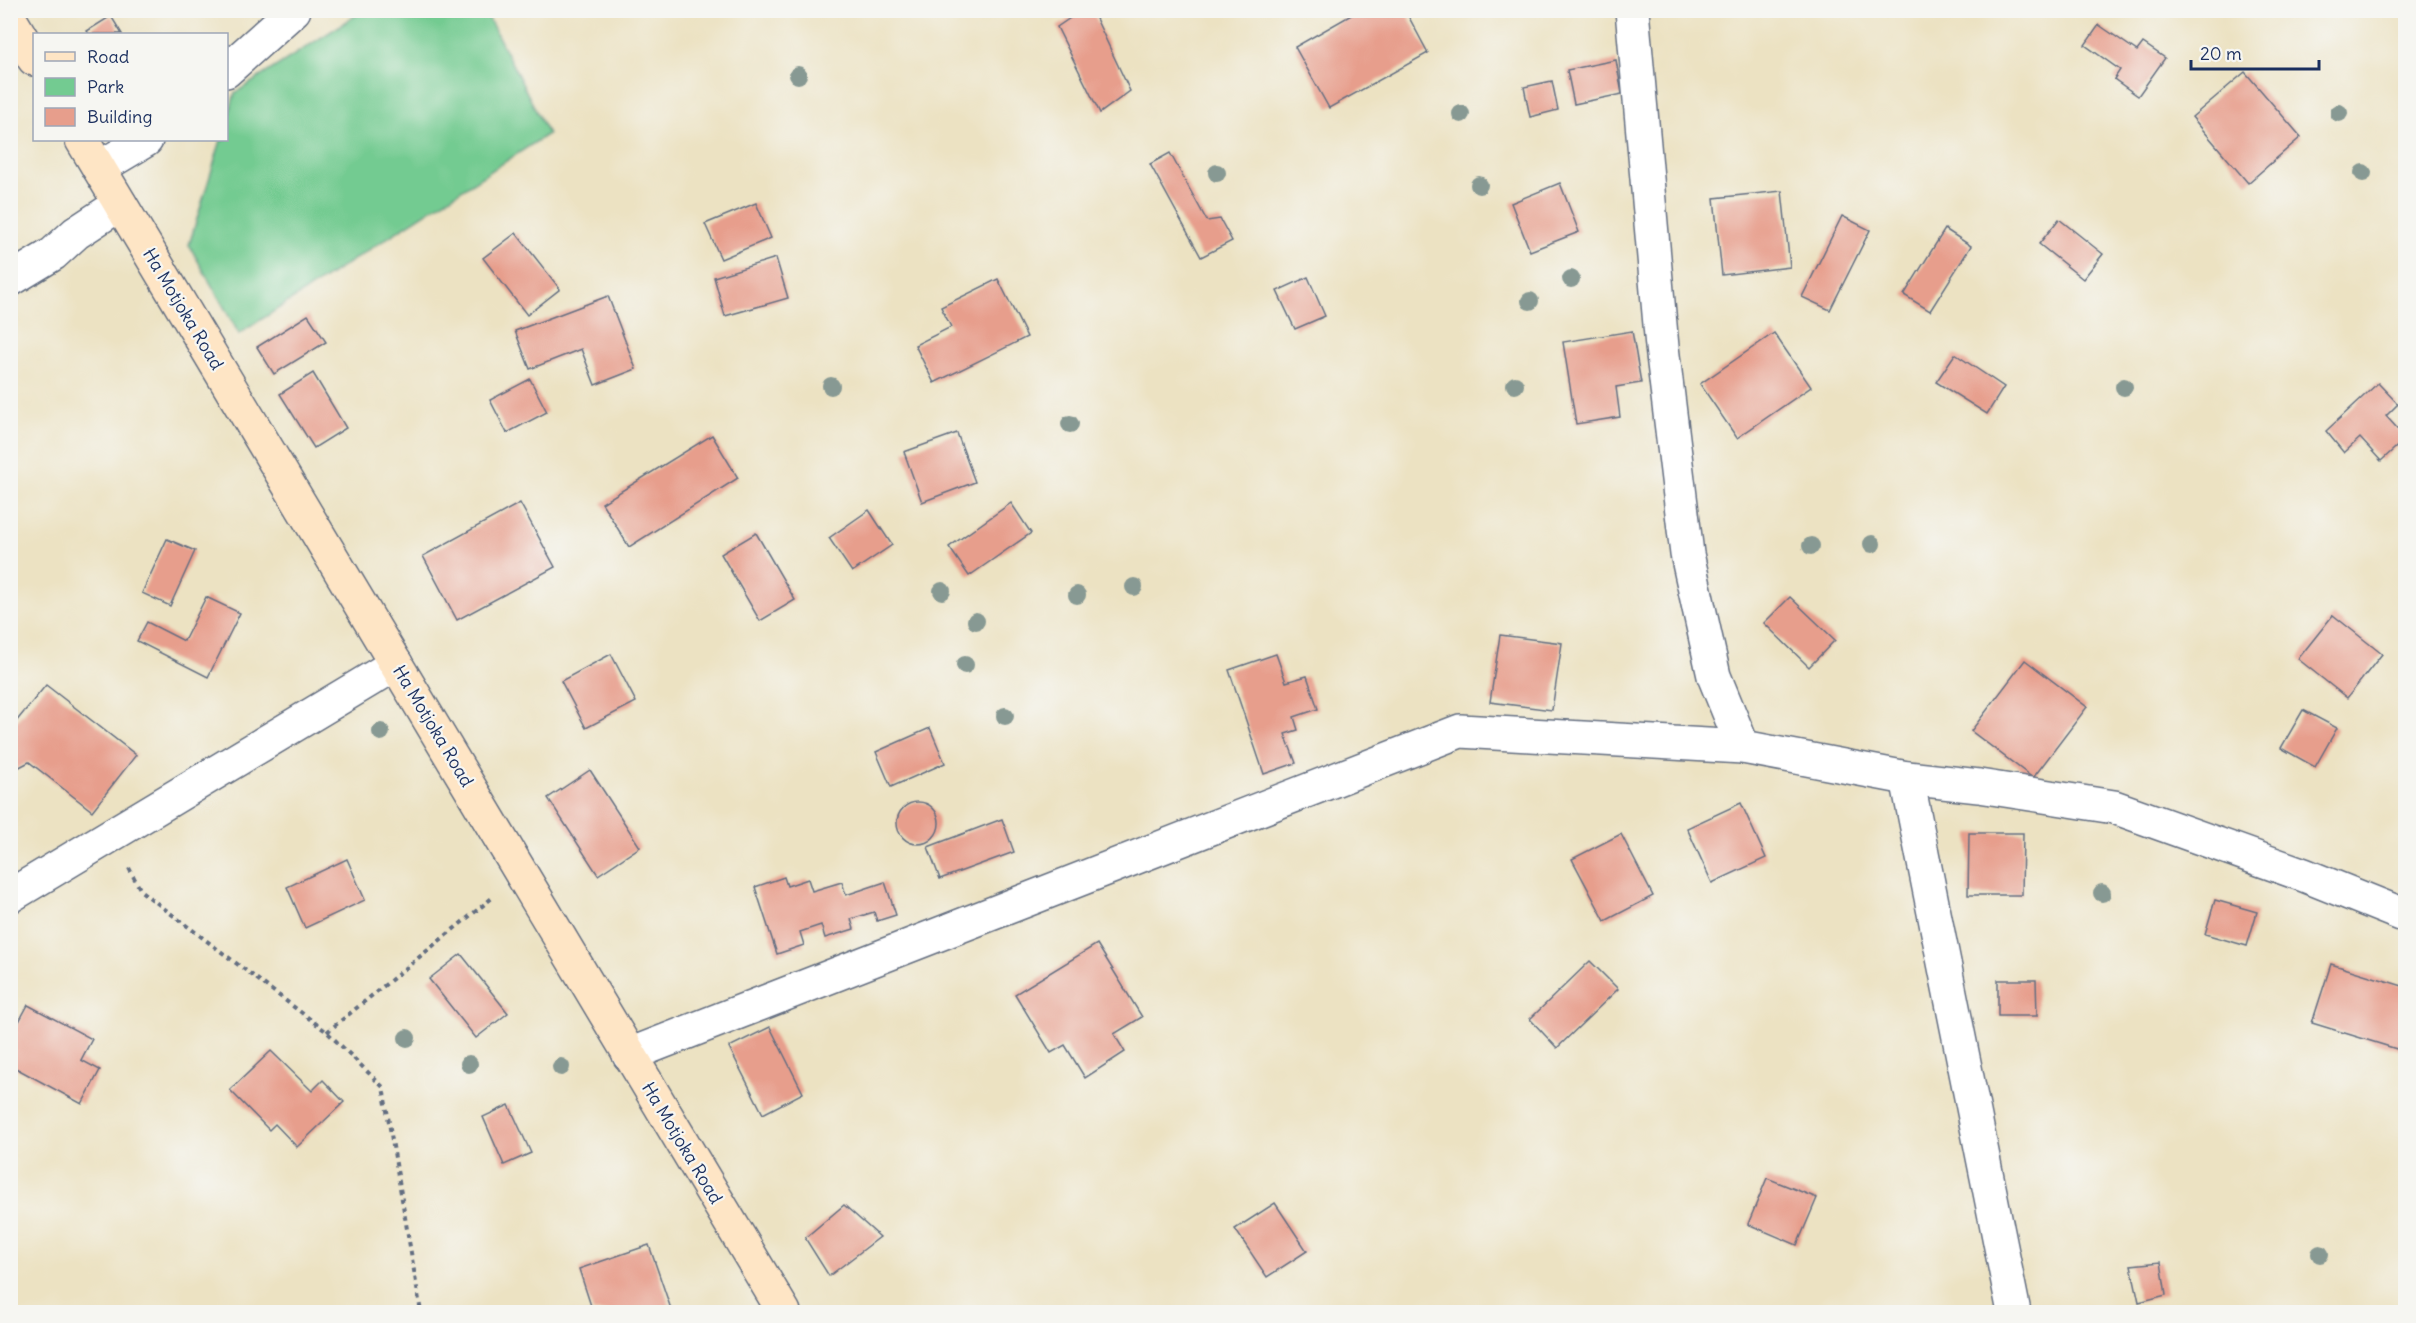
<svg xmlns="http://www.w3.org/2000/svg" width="2416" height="1323" font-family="Delius,sans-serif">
	<rect width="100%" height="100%" fill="#f6f6f2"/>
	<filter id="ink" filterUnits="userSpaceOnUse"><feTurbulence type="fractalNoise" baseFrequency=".0167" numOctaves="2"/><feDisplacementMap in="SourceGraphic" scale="12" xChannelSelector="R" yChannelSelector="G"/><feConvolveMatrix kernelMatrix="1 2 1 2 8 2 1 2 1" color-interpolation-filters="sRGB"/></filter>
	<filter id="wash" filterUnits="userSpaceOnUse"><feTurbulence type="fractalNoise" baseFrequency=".008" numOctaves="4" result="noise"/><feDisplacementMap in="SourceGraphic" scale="24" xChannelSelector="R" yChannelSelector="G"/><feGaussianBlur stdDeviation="1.35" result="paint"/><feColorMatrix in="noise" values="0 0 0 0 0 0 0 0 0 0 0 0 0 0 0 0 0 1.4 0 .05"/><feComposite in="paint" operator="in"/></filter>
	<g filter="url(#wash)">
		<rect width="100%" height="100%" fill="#ece2c2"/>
		<polygon fill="#73cb91" stroke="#477d78" stroke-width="1.5" points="364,10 485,11 548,134 239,334 189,245 221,140 226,140 227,121 235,93"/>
		<g id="blocks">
			<g fill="#e79e8c">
				<polygon points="1082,10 1092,10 1130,91 1100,113 1057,27"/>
				<polygon points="1360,10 1405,10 1428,53 1329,108 1295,47"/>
				<polygon points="111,16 122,34 89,34 87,31"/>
				<polygon points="2099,25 2137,51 2143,43 2165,58 2138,96 2114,79 2120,70 2085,45"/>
				<polygon points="1616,60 1622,94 1574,104 1567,70"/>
				<polygon points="2245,72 2301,137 2248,183 2192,117"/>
				<polygon points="1552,81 1558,110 1530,117 1524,87"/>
				<polygon points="1170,153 1207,221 1220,219 1232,241 1201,257 1150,164"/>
				<polygon points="1560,183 1579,232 1530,251 1511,203"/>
				<polygon points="1782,191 1790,267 1722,275 1714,198"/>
				<polygon points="756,203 771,238 721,259 705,224"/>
				<polygon points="1842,216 1870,230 1830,310 1802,297"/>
				<polygon points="2059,219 2103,254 2083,279 2039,244"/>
				<polygon points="1945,229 1971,246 1930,311 1904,295"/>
				<polygon points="516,233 560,289 527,315 483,258"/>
				<polygon points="776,258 788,298 725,316 714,277"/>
				<polygon points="1308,277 1325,316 1295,329 1277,291"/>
				<polygon points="998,279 1027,337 934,383 915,345 951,327 941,307"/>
				<polygon points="608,296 636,369 595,385 581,349 530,369 515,331"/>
				<polygon points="308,315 326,342 274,374 257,347"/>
				<polygon points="1632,331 1641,383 1616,387 1620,417 1576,424 1563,342"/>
				<polygon points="1774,333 1811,387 1737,438 1700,384"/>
				<polygon points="1955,354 2004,387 1987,414 1936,382"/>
				<polygon points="313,373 346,428 314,448 280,394"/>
				<polygon points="530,379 547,412 507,433 490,400"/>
				<polygon points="2378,383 2398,404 2386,416 2406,438 2381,461 2360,438 2344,453 2326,431"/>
				<polygon points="957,433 975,482 922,502 904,452"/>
				<polygon points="712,435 738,478 629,547 602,503"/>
				<polygon points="520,503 555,567 457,620 423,556"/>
				<polygon points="1011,503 1031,533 969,576 949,547"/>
				<polygon points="869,510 892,545 852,572 829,538"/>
				<polygon points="756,533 795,600 760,621 721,554"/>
				<polygon points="167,539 195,551 170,606 142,593"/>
				<polygon points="206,597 240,613 208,677 137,641 147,622 184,641"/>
				<polygon points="1790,597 1835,640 1809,667 1764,623"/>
				<polygon points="2333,615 2382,654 2347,698 2298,659"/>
				<polygon points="1500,635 1562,643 1552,710 1490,702"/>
				<polygon points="611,654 636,702 586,728 561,681"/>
				<polygon points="1276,654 1286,682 1307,676 1318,709 1294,717 1298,730 1285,734 1296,763 1264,774 1229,670"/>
				<polygon points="2025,660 2087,707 2033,778 1971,731"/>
				<polygon points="46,685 136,755 92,811 29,762 10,772 10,729"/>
				<polygon points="2303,710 2337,728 2315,767 2281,748"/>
				<polygon points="930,728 945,763 891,787 876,752"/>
				<polygon points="590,770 640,847 598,875 548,798"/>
				<circle cx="918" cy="823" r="21"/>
				<polygon points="1741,803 1766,858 1712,883 1687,828"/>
				<polygon points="1002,819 1014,852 940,879 928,847"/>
				<polygon points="1969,833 2023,833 2022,895 1968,895"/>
				<polygon points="1621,834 1653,896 1605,921 1572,859"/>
				<polygon points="347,859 365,900 305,928 287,887"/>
				<polygon points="784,877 787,886 808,879 812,891 842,882 846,895 885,882 896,915 877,921 874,912 851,919 854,929 825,938 821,925 800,932 804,945 777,954 755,887"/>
				<polygon points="2215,900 2257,912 2247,946 2205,934"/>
				<polygon points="1097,944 1142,1017 1114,1034 1125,1052 1085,1078 1065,1045 1051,1053 1015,994"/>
				<polygon points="461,954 508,1013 476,1038 429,979"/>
				<polygon points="1590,961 1618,989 1557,1048 1530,1019"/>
				<polygon points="2331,964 2406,987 2406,1032 2400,1050 2312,1023"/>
				<polygon points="1998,980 2036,980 2037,1016 1998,1016"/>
				<polygon points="28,1005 92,1039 81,1060 100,1070 82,1104 10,1065 10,1038"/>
				<polygon points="770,1027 803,1093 763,1114 729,1047"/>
				<polygon points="271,1051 312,1091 323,1080 344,1102 297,1147 275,1124 269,1130 230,1090"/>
				<polygon points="509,1105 531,1153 504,1165 483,1117"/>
				<polygon points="1767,1178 1817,1198 1797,1245 1748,1224"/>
				<polygon points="1275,1203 1307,1251 1267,1277 1235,1229"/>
				<polygon points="844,1205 880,1237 829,1276 805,1238"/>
				<polygon points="649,1245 672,1312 593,1312 579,1269"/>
				<polygon points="2161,1262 2166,1295 2139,1302 2131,1265"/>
			</g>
		</g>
	</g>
	<g filter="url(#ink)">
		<use href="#blocks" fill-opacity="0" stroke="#646e81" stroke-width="1.5"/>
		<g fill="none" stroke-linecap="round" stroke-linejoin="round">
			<defs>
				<g id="street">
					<polyline points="1632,10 1662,347 1687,554 1714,676 1743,747"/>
					<polyline points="226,71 294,10"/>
					<polyline points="99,168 146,140"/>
					<polyline points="10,280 53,254 76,233 120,204"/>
					<polyline points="1907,778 2014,1312"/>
					<polyline points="10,896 396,664"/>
					<polyline points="629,1055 1460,731 1743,747 1907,778 1979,786 2114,807 2304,875 2406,916"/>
				</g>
				<g id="secondary">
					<polyline points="10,19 34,59"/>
					<polyline points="82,140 784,1312"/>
				</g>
			</defs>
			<use href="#street" stroke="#646e81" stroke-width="36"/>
			<use href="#secondary" stroke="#646e81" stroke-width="36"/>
			<g stroke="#646e81" stroke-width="4" stroke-dasharray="4.5 4.5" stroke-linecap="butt">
				<polyline points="129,868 141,891 327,1032 383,1087 421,1312"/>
				<polyline points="327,1032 492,898"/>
			</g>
			<use href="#street" stroke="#fff" stroke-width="33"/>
			<use href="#secondary" stroke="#fee5c5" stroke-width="33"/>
		</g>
		<g fill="#879993">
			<circle cx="798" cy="75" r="9"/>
			<circle cx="2339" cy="113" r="9"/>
			<circle cx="1461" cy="114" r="9"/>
			<circle cx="1217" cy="173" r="9"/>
			<circle cx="2363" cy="173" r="9"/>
			<circle cx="1479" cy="185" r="9"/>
			<circle cx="1571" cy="279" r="9"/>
			<circle cx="1530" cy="301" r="9"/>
			<circle cx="1515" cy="385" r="9"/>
			<circle cx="831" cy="386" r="9"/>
			<circle cx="2124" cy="387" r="9"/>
			<circle cx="1070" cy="424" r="9"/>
			<circle cx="1872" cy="544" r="9"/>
			<circle cx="1811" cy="546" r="9"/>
			<circle cx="1134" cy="587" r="9"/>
			<circle cx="942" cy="591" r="9"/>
			<circle cx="1077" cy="595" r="9"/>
			<circle cx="976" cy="621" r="9"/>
			<circle cx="965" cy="665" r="9"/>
			<circle cx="1005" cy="716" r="9"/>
			<circle cx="381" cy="732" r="9"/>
			<circle cx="2102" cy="893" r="9"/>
			<circle cx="407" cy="1038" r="9"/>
			<circle cx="469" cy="1064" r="9"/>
			<circle cx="561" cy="1067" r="9"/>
			<circle cx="2320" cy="1254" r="9"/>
		</g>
	</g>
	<g text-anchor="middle" stroke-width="4.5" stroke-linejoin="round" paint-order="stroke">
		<g font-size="18" fill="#1b2f5e" stroke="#f6f6f2">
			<text transform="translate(183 309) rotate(59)" y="6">Ha Motjoka Road</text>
			<text transform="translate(433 726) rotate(59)" y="6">Ha Motjoka Road</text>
			<text transform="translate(682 1143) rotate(59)" y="6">Ha Motjoka Road</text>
		</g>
	</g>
	<rect width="2416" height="1323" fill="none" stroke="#f6f6f2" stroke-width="36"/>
	<rect x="33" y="33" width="195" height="108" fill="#f6f6f2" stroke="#9ea6b7" stroke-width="1.5"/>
	<rect x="45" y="52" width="30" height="9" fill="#fee5c5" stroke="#9ea6b7" stroke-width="1.5"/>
	<text x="87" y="63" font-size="18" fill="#1b2f5e">Road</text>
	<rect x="45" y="78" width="30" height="18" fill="#73cb91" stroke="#9ea6b7" stroke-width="1.5"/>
	<text x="87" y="93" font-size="18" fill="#1b2f5e">Park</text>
	<rect x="45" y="108" width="30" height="18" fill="#e79e8c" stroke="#9ea6b7" stroke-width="1.5"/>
	<text x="87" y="123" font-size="18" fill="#1b2f5e">Building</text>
	<path d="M2191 60v9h128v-9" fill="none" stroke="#1b2f5e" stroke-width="3"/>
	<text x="2200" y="60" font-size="18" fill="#1b2f5e" stroke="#f6f6f2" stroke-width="4.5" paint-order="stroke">20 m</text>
</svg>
